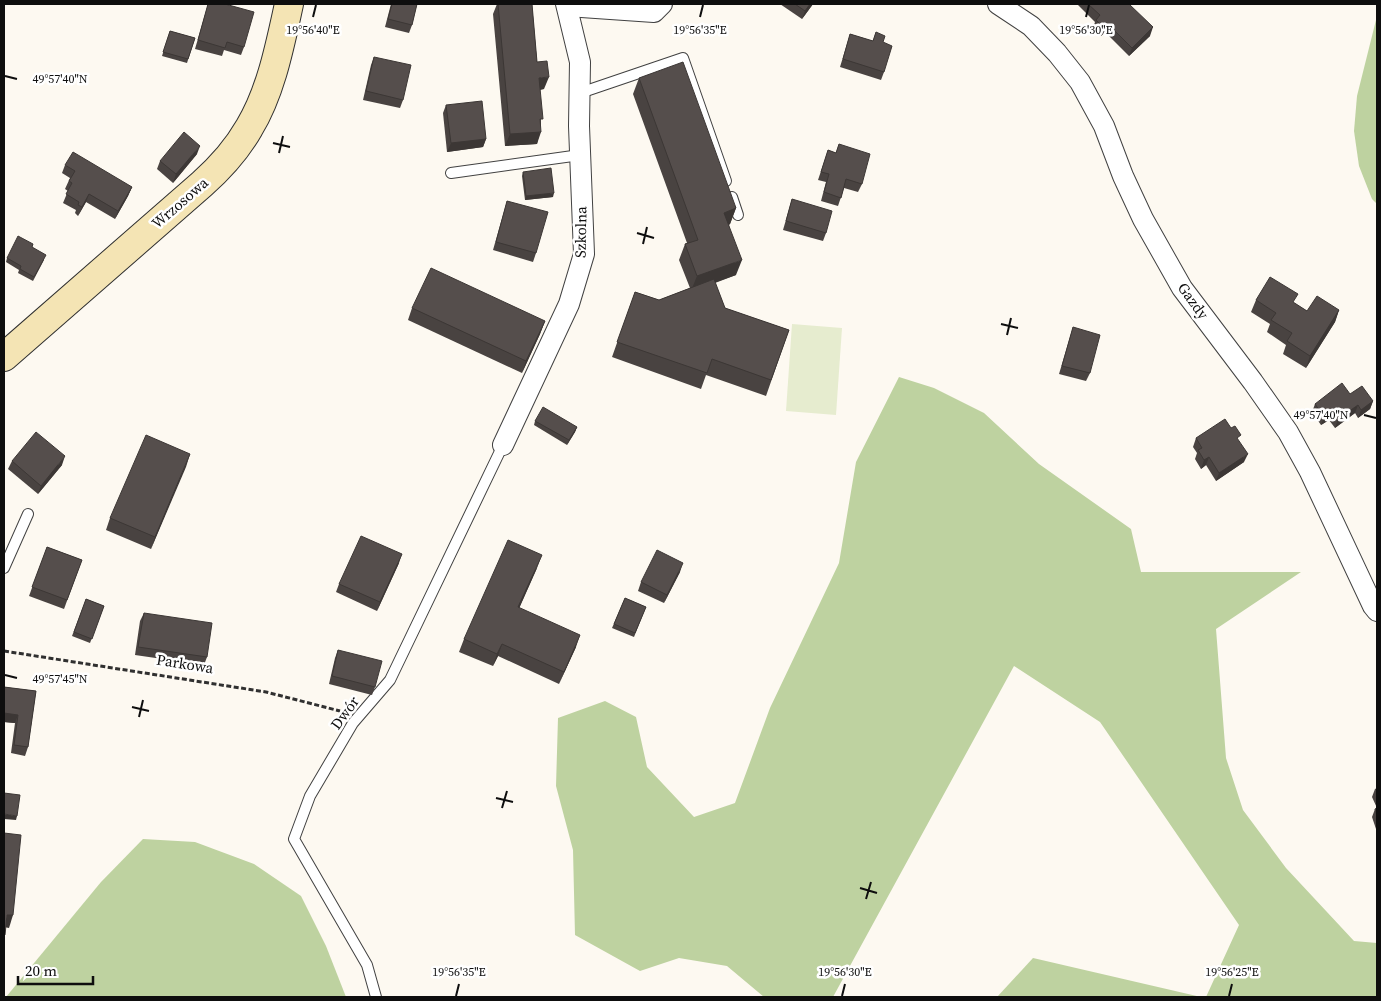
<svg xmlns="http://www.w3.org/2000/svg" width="1381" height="1001" font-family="'Source Serif 4',serif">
	<rect width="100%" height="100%" fill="#fdf9f1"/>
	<g fill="#bed2a0">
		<polygon points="1377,16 1377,204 1372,199 1359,166 1354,131 1357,96"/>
		<polygon points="899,377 934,388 984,413 1039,464 1131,529 1141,572 1301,572 1216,629 1226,758 1243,810 1286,868 1354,941 1377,943 1377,997 1206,997 1239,925 1100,722 1014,666 833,997 764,997 727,966 679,958 640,971 575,935 573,850 556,786 558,718 605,701 636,717 647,767 694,817 735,803 770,708 839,563 856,462"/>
		<polygon points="143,839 195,842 254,864 301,896 326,946 346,997 6,997 101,882"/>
		<polygon points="1033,958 1201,997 997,997"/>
	</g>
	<polygon fill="#e6eccf" points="792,324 842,328 836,415 786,411"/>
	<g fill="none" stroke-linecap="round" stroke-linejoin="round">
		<defs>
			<g id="lane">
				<polyline points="580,93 683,58 726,181"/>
				<polyline points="451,173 580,155"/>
				<polyline points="732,197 738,215"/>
				<polyline points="4,568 28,514"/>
				<polyline points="376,997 367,965 294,839 310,796 353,723 390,680 503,445"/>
			</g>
			<g id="street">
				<polyline points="998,4 1031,26 1057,53 1080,82 1104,126 1123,176 1143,219 1182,288 1253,382 1288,432 1310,472 1373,606 1377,611"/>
				<polyline points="567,6 654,12 662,4"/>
				<polyline points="503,445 569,304 584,254 579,126 580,62 566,4"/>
			</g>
			<path id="secondary" d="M 4,357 L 202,184 C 220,168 237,149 249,128 C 271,92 280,45 289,4"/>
		</defs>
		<use href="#lane" stroke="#414141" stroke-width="12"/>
		<use href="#street" stroke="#414141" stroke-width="22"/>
		<use href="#secondary" stroke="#303030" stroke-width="30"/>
		<polyline stroke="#303030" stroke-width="3" stroke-dasharray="5 2.5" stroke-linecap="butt" points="4,651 266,692 340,711"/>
		<use href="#lane" stroke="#fff" stroke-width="10"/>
		<use href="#street" stroke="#fff" stroke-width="20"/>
		<use href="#secondary" stroke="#f4e4b4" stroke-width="28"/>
	</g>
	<g fill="#494341">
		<polygon points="208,4 244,47 241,55 224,50 222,56 195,49"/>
		<polygon points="391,4 417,4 412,25 409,33 385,27"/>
		<polygon points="497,4 532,4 537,62 544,89 540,90 541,124 537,144 505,146 493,14"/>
		<polygon points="780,4 813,4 802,19"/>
		<polygon points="1077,4 1129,4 1150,36 1129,56 1105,32 1101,36 1093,28 1095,22"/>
		<polygon points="170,31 195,38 187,63 162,56"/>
		<polygon points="876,32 883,42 884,72 881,80 840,67 850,34 873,41"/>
		<polygon points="374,57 403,100 400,108 363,100 371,65"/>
		<polygon points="639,78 736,208 730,224 729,225 736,275 715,283 725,308 789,330 766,396 706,375 701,389 612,357 635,292 659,300 690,288 679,260 685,244 687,243 633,94"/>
		<polygon points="446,105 486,139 483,147 447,152 443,113"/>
		<polygon points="839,144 862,184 858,192 844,188 838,206 821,201 826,182 818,180 828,150 836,153"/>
		<polygon points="197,154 173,183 157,169 160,161"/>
		<polygon points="65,165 132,187 128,196 115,219 86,202 78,216 75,213 76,210 63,203 68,191 65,189 70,178 62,173"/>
		<polygon points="523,172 553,197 525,200 522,176"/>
		<polygon points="792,199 826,233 823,241 783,230"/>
		<polygon points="507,201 536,253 533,262 493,250"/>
		<polygon points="33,244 32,247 44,260 33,281 18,273 19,270 6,262 7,258"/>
		<polygon points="1256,300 1294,303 1307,311 1339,310 1335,322 1306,368 1283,354 1286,345 1267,332 1270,324 1251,312"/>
		<polygon points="412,308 545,321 540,334 522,373 408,320"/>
		<polygon points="1073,327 1090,373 1086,381 1059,374"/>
		<polygon points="1350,394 1373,401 1370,409 1358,418 1355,413 1335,428 1329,420 1321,425 1312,412 1315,404"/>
		<polygon points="535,421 577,427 575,432 567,445 534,425"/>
		<polygon points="1196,438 1239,441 1244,462 1216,481 1206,465 1201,469 1195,459 1197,453 1193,447"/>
		<polygon points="190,454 151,549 106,530 110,518"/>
		<polygon points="12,461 62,465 38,494 8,469"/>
		<polygon points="47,547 82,560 64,609 29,596"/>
		<polygon points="399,563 377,611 336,592 339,584"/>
		<polygon points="537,568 519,608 576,647 559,684 498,656 493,666 459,652 464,639"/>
		<polygon points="680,572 664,603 638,591 641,582"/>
		<polygon points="625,598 646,607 634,637 612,628"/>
		<polygon points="86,599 104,606 90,643 72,636"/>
		<polygon points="144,613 207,657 204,665 135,655 140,621"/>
		<polygon points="338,650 375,687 372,695 329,684 335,658"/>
		<polygon points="4,687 36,691 28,747 25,756 11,753 15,723 4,722"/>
		<polygon points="1377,788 1377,829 1376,829 1372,817 1375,809 1377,808 1372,797 1375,789"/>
	</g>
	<g fill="#3c3735">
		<polygon points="810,4 813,4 802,19 805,11"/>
		<polygon points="1108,24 1105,32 1101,36 1104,28"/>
		<polygon points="1153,27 1150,36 1129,56 1132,48"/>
		<polygon points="549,77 544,89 534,90 539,78"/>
		<polygon points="541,132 537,144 505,146 510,134"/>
		<polygon points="486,139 483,147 447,152 451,143"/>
		<polygon points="200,146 197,154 173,183 176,174"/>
		<polygon points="132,187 128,196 115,219 118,211"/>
		<polygon points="554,193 553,197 525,200 526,196"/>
		<polygon points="89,194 86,202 78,216 82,207"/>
		<polygon points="736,208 730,224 719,228 724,213"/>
		<polygon points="742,260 736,275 691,291 697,276"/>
		<polygon points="1339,310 1335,322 1306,368 1310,356"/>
		<polygon points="545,321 540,334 522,373 526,361"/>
		<polygon points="1373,401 1370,409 1358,418 1361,410"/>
		<polygon points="1358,405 1355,413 1335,428 1338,419"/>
		<polygon points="1332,411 1329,420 1321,425 1324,417"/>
		<polygon points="577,427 575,432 567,445 569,440"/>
		<polygon points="190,454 186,467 151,549 155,537"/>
		<polygon points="1248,454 1244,462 1216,481 1219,473"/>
		<polygon points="65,456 62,465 38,494 41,486"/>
		<polygon points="1209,457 1206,465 1201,469 1204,460"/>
		<polygon points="402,554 399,563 377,611 380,602"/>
		<polygon points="542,555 537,568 514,620 518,607"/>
		<polygon points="683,563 680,572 664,603 667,595"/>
		<polygon points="580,635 576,647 559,684 564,672"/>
		<polygon points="502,644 498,656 493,666 497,654"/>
		<polygon points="4,713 18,715 15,723 4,722"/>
		<polygon points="4,814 17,816 16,820 4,819"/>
		<polygon points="7,915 13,915 9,928 4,927"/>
	</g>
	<g fill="#554e4c" stroke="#3c3735">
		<polygon points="208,4 225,4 254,12 244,47 227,42 225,48 198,40"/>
		<polygon points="392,4 417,4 412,25 388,19"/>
		<polygon points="498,4 532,4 537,62 547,61 549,77 539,78 543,119 540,119 541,132 510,134"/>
		<polygon points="795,4 810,4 805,11"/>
		<polygon points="1088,4 1129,4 1153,27 1132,48 1108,24 1104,28 1096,20 1100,15"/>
		<polygon points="170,31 195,38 188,59 163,52"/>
		<polygon points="876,32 885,36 883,42 892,46 884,72 843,59 850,34 873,41"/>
		<polygon points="374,57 411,65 403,100 366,91"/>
		<polygon points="683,62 736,208 724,213 742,260 697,276 685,244 698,240 639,78"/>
		<polygon points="482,101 486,139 451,143 446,105"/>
		<polygon points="184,132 200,146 176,174 160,161"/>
		<polygon points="839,144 870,154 862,184 846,179 841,198 824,192 829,174 821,172 828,150 836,153"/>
		<polygon points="73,152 132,187 118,211 89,194 82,207 78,205 79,202 66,194 72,183 69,181 75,171 65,165"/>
		<polygon points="551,168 554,193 526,196 523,172"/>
		<polygon points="792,199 832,211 826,233 786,221"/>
		<polygon points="507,201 548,212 536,253 496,242"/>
		<polygon points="18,236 33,244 32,247 46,255 34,277 20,269 21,266 7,258"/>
		<polygon points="431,268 545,321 526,361 412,308"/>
		<polygon points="1270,277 1298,294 1293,302 1307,311 1317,296 1339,310 1310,356 1287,341 1292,333 1271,320 1276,313 1256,300"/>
		<polygon points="714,279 725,308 789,330 771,380 712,359 707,373 617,342 635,292 659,300"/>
		<polygon points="1073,327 1100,335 1090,373 1062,366"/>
		<polygon points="1342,383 1350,394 1362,386 1373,401 1361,410 1358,405 1338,419 1332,411 1324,417 1315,404"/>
		<polygon points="543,407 577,427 569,440 535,421"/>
		<polygon points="1225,419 1231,428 1235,426 1241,435 1237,438 1248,454 1219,473 1209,457 1204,460 1198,450 1202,448 1196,438"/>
		<polygon points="36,432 65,456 41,486 12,461"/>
		<polygon points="146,435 190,454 155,537 110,518"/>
		<polygon points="361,536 402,554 380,602 339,584"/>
		<polygon points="508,540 542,555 518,607 580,635 564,672 502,644 497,654 464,639"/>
		<polygon points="47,547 82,560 67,600 32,587"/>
		<polygon points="657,550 683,563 667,595 641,582"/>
		<polygon points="625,598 646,607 635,633 614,624"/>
		<polygon points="86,599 104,606 92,639 74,632"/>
		<polygon points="144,613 212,623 207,657 138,647"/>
		<polygon points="338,650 382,661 375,687 332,676"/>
		<polygon points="4,687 36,691 28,747 14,745 18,715 4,713"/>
		<polygon points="4,793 20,795 17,816 4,814"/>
		<polygon points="1377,808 1377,816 1375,809"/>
		<polygon points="4,833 21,835 13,915 7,915 5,935 4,935"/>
	</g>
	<path fill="none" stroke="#0e0e0e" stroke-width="2" d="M 313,17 L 316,5M 700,17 L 703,5M 1086,17 L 1089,5M 5,76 L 17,79M 273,143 L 290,147M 279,153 L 283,136M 637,233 L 654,238M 643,244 L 647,227M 1001,324 L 1018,328M 1007,335 L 1011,318M 1364,415 L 1376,418M 5,675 L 17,678M 132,707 L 149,711M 139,717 L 143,700M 496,798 L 513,802M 502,808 L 507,791M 860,888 L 877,893M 866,899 L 871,882M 456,996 L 459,984M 842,996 L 845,984M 1229,996 L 1232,984"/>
	<g text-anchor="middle" stroke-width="5" stroke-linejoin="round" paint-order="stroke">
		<g font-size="15" fill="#0e0e0e" stroke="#fff">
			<text transform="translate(180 203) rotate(-41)" y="5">Wrzosowa</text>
			<text transform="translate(581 232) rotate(-89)" y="5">Szkolna</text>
			<text transform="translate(1193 301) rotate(54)" y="5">Gazdy</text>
			<text transform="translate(185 664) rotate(9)" y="5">Parkowa</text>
			<text transform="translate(345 713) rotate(-54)" y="5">Dwór</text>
		</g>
	</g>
	<g font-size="12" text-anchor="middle" fill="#0e0e0e" stroke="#fff" stroke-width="5" stroke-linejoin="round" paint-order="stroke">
		<text x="313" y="34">19°56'40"E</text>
		<text x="700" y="34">19°56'35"E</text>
		<text x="1086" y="34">19°56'30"E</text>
		<text x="60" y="83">49°57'40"N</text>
		<text x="1321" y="419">49°57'40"N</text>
		<text x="60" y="683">49°57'45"N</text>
		<text x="459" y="976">19°56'35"E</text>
		<text x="845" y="976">19°56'30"E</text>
		<text x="1232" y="976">19°56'25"E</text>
	</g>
	<rect width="1381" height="1001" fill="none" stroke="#0e0e0e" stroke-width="10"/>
	<path d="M18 976v8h75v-8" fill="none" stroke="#0e0e0e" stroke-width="2.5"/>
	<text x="25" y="976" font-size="15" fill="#0e0e0e" stroke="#ffffff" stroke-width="4" paint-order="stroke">20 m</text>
</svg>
